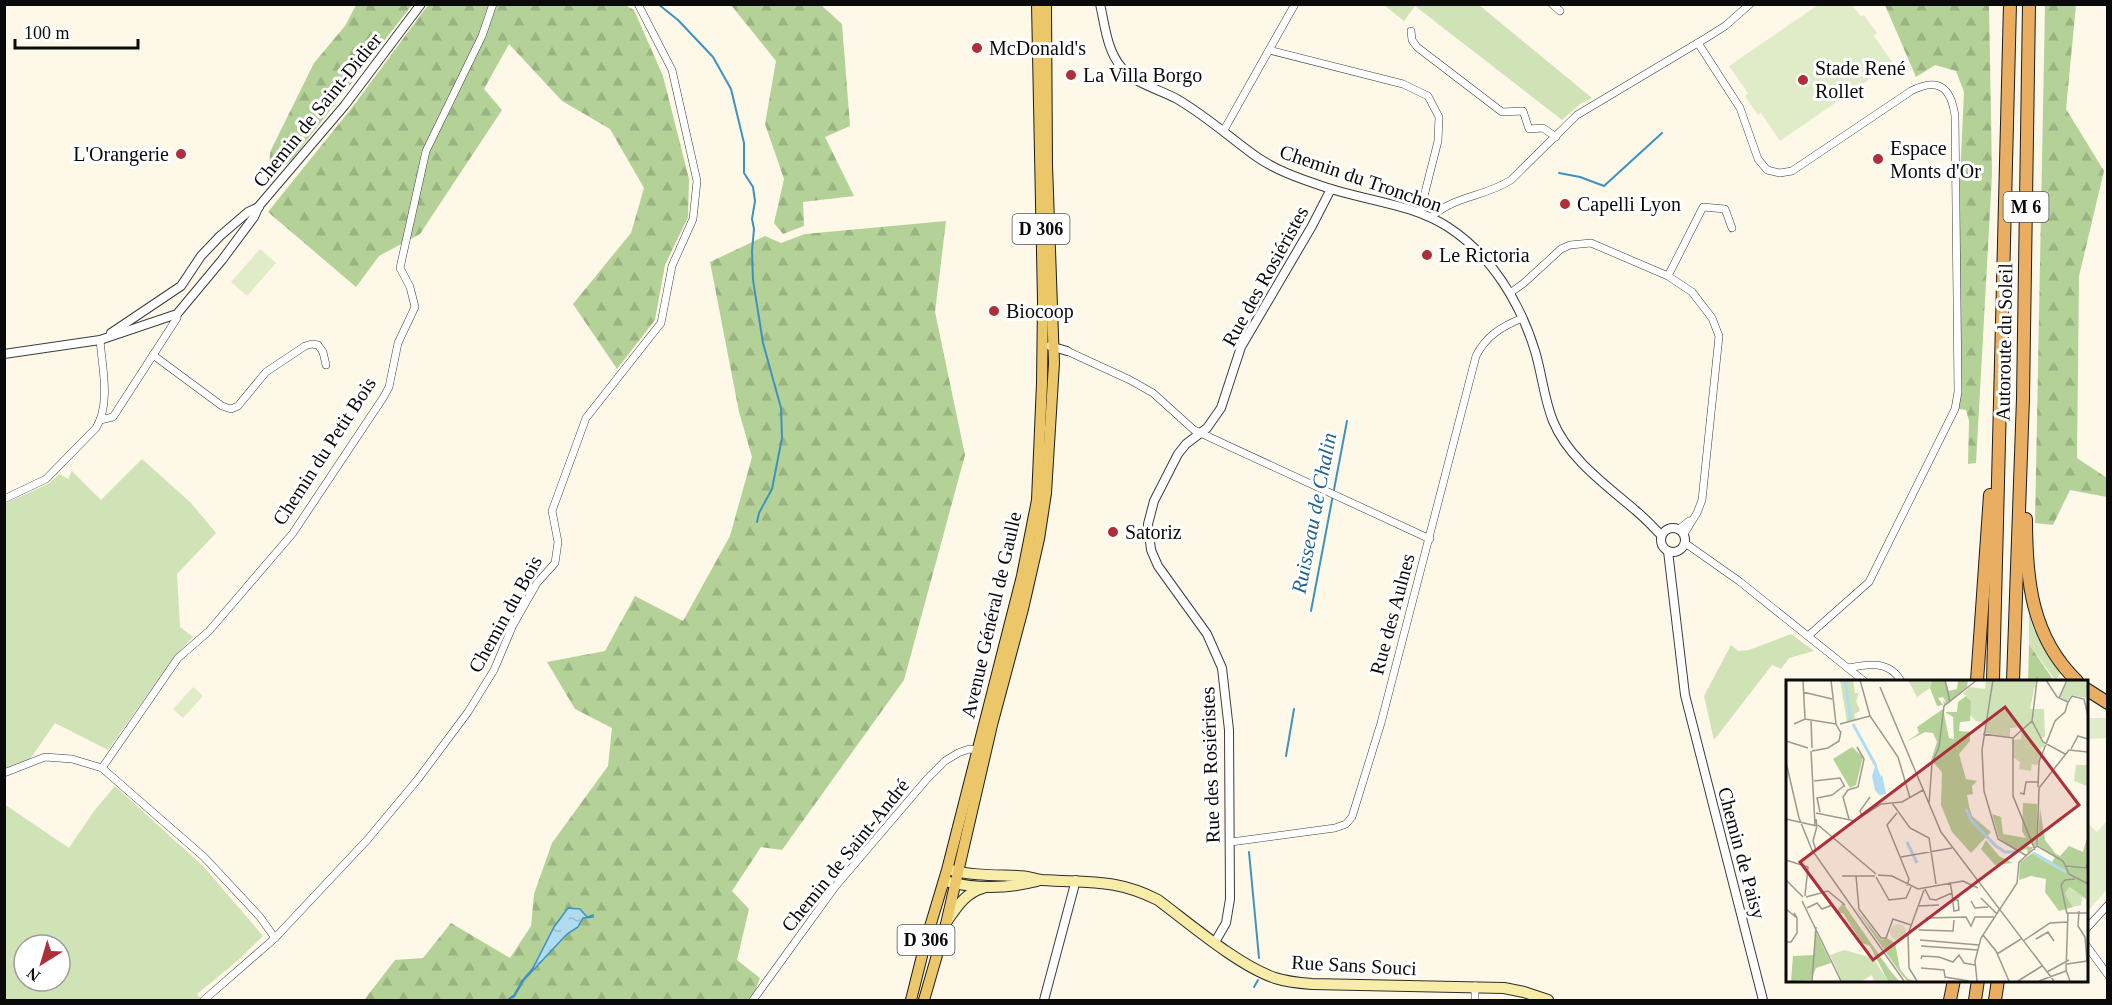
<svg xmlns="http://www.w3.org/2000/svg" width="2112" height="1005" font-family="Georgia,serif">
	<defs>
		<pattern id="forest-firs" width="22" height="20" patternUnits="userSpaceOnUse" patternTransform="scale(1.5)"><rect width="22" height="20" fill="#b4d297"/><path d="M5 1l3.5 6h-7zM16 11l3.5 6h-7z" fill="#99b381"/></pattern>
		<pattern id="water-ripples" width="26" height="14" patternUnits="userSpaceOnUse" patternTransform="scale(1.5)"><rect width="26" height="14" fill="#b1dbf0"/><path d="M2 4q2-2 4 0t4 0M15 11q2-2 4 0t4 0" fill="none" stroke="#97bbcc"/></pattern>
	</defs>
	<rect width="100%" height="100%" fill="#fdf8e8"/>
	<g fill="#cfe3b6" fill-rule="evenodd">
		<polygon points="1384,5 1479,5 1592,98 1580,104 1562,120 1415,6 1404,21"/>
		<polygon points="142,459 191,503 216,533 177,574 180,627 193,637 174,657 108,750 55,723 30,759 5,770 4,504 48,484 60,474 68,479 72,471 101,500"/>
		<polygon points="2029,614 2034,630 2060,673 2056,681 2029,644"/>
		<polygon points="1791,634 1814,651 1789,658 1781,669 1772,665 1714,740 1704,696 1731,645 1738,651 1749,650"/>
		<path d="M 115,786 L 204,867 L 263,936 L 236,962 L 197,994 L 202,1000 L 5,1000 L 4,804 L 69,848 L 94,811 ZM 24,945 L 60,945 L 60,981 L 24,981 Z"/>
	</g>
	<g fill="url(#forest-firs)">
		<polygon points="623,4 634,10 663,76 689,179 688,217 665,265 655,320 617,369 573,304 631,233 644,188 610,129 562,101 509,44 484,89 502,110 420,234 379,256 356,287 268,212 354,105 428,5"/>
		<polygon points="356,5 412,5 293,158 279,171 269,172 270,152 314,63 345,26"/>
		<polygon points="731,5 821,5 842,24 850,126 825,137 854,196 803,202 804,226 783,234 774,223 784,179 765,124 776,61"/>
		<polygon points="1885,5 1989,5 1992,174 1976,463 1968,464 1969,421 1966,410 1959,409 1959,199 1964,92 1956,71 1935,65 1916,77"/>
		<polygon points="2045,5 2076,5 2066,109 2104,171 2079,276 2077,458 2107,478 2107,497 2070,490 2053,525 2035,523"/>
		<polygon points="946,221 935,312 965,455 904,680 782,850 761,847 732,891 749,909 737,960 760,978 752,1000 364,1000 395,960 423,958 451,923 510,958 531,926 534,894 552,843 608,766 612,728 575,709 547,662 605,651 635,596 683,621 730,536 752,457 739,412 710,262 765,236 781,243 805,234"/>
		<polygon points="2029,644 2054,681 2028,681"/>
	</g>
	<g fill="#e0ebc7">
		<polygon points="1818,5 1852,5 1861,16 1864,15 1877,33 1874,36 1893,63 1780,141 1761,113 1758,115 1745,96 1748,93 1729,66"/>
		<polygon points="260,249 276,263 247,296 231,282"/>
		<polygon points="193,687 203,696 183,718 173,709"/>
		<polygon points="2086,718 2107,718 2107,738 2087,739"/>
		<polygon points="2107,821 2107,889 2089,910 2086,908 2087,822 2097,832"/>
	</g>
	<polygon fill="url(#water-ripples)" stroke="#3f92c0" stroke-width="1.5" points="568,908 580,909 587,917 593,915 593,917 583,918 578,927 567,934 524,980 514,997 507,1000 514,995 522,981 533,968 554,927"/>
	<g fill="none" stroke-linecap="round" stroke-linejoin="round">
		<g stroke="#3f92c0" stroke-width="2">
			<polyline points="626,4 635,5"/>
			<polyline points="658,4 678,20 713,57 731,89 744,143 744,173 753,187 755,201 752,219 754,229 752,251 753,280 763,343 781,408 782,438 772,489 759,513 757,522"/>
			<polyline points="1559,173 1580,177 1604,186 1662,133"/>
			<polyline points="1311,611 1347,421"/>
			<polyline points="1286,756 1294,709"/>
			<polyline points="1249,852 1259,958"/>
			<polyline points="1254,987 1258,980"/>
		</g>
		<defs>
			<g id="minor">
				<polyline points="1552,4 1560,11"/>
				<polyline points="1411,31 1412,40 1417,47 1502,112 1523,111 1529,129 1543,128 1556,137"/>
				<path d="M 1698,43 L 1740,108 L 1758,159 L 1767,170 L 1780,173 L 1792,171 L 1911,91 C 1938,77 1951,87 1955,116 L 1958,392 L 1955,409 L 1869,582 L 1808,636"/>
				<polyline points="1269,50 1295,4"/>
				<polyline points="1224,130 1269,50 1403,84 1428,96 1439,117 1438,141 1420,212"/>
				<path d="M 1431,217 C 1456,195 1485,197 1511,180 L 1577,115 L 1706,38 L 1725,26 L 1750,4"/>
				<polyline points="1668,276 1703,207 1725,209 1732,228"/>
				<polyline points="1510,293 1524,283 1561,249 1570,245 1591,243 1668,276 1692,292 1712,318 1719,336 1702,500 1697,513 1684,534"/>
				<polyline points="1067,351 1130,380 1153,393 1194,430 1430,539"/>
				<polyline points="153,355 222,406 231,409 238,406 266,372 305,346 312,344 318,345 323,352 326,365"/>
				<polyline points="100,420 113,417 177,318 177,314"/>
				<path d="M 4,499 L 46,479 L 96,428 C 111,404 102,366 100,340"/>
				<polyline points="1679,529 1689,521"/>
				<polyline points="1685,543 1739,581 1864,681"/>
				<path d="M 1848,668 C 1868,664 1889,660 1901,681"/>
				<polyline points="102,768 178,658 209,631 293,533 383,398 389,387 398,343 415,307 410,287 400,268 426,151 482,36 493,4"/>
				<polyline points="4,773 45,757 72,759 102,768 204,857 260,917 275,938"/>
				<path d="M 1231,842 L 1335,828 L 1346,824 L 1352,817 L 1381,723 L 1476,356 C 1486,336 1502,326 1523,318"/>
				<polyline points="2086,929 2108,905"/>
				<polyline points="2086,945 2108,975"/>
				<polyline points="1475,986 1475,1000"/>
				<polyline points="204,1000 275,938 368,839 418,779 468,712 494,670 513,625 537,583 555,563 558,542 552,511 586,418 661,323 672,266 693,219 697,181 672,70 638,4"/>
				<polyline points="753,1000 835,887 927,779 945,761 958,753 969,749 977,750"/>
			</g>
			<g id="tertiary">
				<path d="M 1100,4 C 1105,26 1107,51 1122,68 C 1135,84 1159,89 1177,99 C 1203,114 1226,134 1250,152 C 1273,170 1301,179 1328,188 C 1368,201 1412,204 1448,227 C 1491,255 1520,302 1535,351 C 1542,374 1544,399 1553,421 C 1568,458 1606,485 1635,510 C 1645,518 1653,527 1661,535"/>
				<polyline points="111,333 181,286 201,256 220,236 248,212 259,207"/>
				<polyline points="1050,346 1067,351"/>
				<polyline points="4,354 100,340 177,314 222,260 254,217 259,206 345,105 421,4"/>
				<circle cx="1673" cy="540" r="12"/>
				<polyline points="1668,551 1685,695 1763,1000"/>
				<polyline points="1215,942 1226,923 1230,899 1229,730 1222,668 1207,634 1158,566 1151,550 1148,524 1154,501 1178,454 1186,444 1207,428 1221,408 1241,347 1312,226 1331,189"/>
				<polyline points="1044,1000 1076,880"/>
			</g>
			<g id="secondary">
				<path d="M 951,870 C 973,876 996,875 1019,876 C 1027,876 1034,879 1042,880 C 1087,883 1115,878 1158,900 C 1190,924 1239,966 1275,978 C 1287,982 1299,983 1312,984 L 1504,988 L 1524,992 L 1548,1000"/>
				<path d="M 949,882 C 977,889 1009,888 1037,881"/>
				<path d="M 947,921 C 957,907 965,893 983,888"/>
			</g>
			<g id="primary">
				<polyline points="911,1000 926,940 947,870 1022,576 1037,500 1042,383 1043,302 1037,4"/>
				<polyline points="924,1000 946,924 992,725 1023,609 1039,539 1046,493 1054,363 1047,165 1046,4"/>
			</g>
			<g id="trunk">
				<path d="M 2026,519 C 2026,579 2031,637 2077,681"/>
				<polyline points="1977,681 1990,495"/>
				<polyline points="1993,681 2010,4"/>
				<polyline points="2013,681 2023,398 2029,4"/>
				<polyline points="2086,689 2108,703"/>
				<polyline points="1950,1000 1954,980"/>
				<polyline points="1975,1000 1978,980"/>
				<polyline points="1995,1000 1998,980"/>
			</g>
		</defs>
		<use href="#minor" stroke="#3d3d3d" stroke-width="8"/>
		<use href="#tertiary" stroke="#3d3d3d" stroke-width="10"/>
		<use href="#secondary" stroke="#2c2c2c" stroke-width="12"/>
		<use href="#primary" stroke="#1b1b1b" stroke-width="12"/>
		<use href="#trunk" stroke="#1b1b1b" stroke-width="14"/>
		<use href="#minor" stroke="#fff" stroke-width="7"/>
		<use href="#tertiary" stroke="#fff" stroke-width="8"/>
		<use href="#secondary" stroke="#f8eca9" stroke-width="10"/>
		<use href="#primary" stroke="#ecc769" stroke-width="10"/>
		<use href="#trunk" stroke="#eaae62" stroke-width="12"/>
	</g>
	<g fill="#ac2f3a" stroke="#fff" stroke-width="2">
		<circle cx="977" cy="48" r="6"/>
		<circle cx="1071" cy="75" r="6"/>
		<circle cx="1803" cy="80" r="6"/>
		<circle cx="181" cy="154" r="6"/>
		<circle cx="1878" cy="159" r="6"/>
		<circle cx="1565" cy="204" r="6"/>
		<circle cx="1427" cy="255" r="6"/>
		<circle cx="994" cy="311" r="6"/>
		<circle cx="1113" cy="532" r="6"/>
	</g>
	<g text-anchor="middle" stroke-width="6" stroke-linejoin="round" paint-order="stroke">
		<g fill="#fff" stroke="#545454" stroke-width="1.5">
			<rect x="2003.5" y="192" width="45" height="30" rx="4.5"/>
			<rect x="1012.5" y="214" width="57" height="30" rx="4.5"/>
			<rect x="897.5" y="925" width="57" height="30" rx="4.5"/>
		</g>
		<g font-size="18" font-weight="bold" fill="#0a0a0a">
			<text x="2026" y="213">M 6</text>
			<text x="1041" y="235">D 306</text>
			<text x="926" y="946">D 306</text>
		</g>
		<g font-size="20" fill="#0a0a0a" stroke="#fff" text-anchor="start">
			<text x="989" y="55">McDonald's</text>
			<text x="1815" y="75">Stade René<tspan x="1815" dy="23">Rollet</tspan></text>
			<text x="1083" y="82">La Villa Borgo</text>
			<text x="1890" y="155">Espace<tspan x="1890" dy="23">Monts d'Or</tspan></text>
			<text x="169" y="161" text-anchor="end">L'Orangerie</text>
			<text x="1577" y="211">Capelli Lyon</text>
			<text x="1439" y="262">Le Rictoria</text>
			<text x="1006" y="318">Biocoop</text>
			<text x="1125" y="539">Satoriz</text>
		</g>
		<g font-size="20" fill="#0a0a0a" stroke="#fff">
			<text transform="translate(317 110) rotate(-51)" y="7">Chemin de Saint-Didier</text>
			<text transform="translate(1361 178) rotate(19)" y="7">Chemin du Tronchon</text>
			<text transform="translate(1265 276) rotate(-61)" y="7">Rue des Rosiéristes</text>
			<text transform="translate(2004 342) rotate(-89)" y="7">Autoroute du Soleil</text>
			<text transform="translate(324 451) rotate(-57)" y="7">Chemin du Petit Bois</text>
			<text transform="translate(505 614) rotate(-61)" y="7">Chemin du Bois</text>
			<text transform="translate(1392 614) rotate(-75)" y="7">Rue des Aulnes</text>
			<text transform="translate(991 615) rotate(-77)" y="7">Avenue Général de Gaulle</text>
			<text transform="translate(1210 765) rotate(-92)" y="7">Rue des Rosiéristes</text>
			<text transform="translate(1742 853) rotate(75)" y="7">Chemin de Paisy</text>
			<text transform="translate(845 855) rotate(-51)" y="7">Chemin de Saint-André</text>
			<text transform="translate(1354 965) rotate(3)" y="7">Rue Sans Souci</text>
		</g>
		<g font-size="21" font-style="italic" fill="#20638e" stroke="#fff">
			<text transform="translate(1314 513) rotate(-79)" y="7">Ruisseau de Chalin</text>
		</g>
	</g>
	<g transform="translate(1786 680)">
		<rect width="302" height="302" fill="#fdf8e8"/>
		<path d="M 122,0 L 146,0 L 146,1 L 144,8 L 131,17 ZM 200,0 L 250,0 L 244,29 L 258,29 L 259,57 L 255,58 L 259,66 L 253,69 L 257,74 L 251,85 L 246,84 L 245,91 L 233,89 L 234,82 L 227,77 L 227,60 L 235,59 L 236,47 L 224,48 L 224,57 L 199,53 L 201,43 L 190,41 L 182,33 L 185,21 L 177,13 L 184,7 L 199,9 ZM 282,0 L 301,0 L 301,18 L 285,15 L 281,21 L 274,17 ZM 290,85 L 301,85 L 301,106 L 288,101 ZM 282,207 L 296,216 L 295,225 L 287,227 L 279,214 Z" fill="#cfe3b6"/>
		<path d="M 146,0 L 159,0 L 163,11 L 171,9 L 172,0 L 182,0 L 181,7 L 163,23 L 158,25 L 157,20 L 161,24 L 157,17 L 152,18 L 157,25 L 151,26 L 144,8 ZM 180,16 L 185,21 L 184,41 L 174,42 L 173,51 L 184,52 L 184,61 L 173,74 L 180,99 L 191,101 L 186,106 L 187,114 L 181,115 L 183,126 L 186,136 L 205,152 L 185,173 L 166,152 L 155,125 L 156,92 L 145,80 L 151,62 L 147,53 L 139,52 L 120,62 L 133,53 L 131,47 L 157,29 L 163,58 L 168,59 L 167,37 L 159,32 L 171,32 L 172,22 ZM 66,67 L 77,77 L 70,105 L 64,108 L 47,79 ZM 237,123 L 251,124 L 251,164 L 248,168 L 245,163 L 240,166 L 247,167 L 242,175 L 241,169 L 230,171 L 213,158 L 206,134 L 215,137 L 217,154 L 240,158 L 236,151 ZM 254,128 L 259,160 L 270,174 L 274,176 L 283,166 L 297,172 L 301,158 L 300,227 L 300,219 L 283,207 L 279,214 L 287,227 L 273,231 L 259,212 L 260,199 L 245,196 L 233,200 L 234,182 L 248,172 L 266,182 L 269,177 L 252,165 ZM 200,160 L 213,176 L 227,183 L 209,185 L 195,169 ZM 57,223 L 103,289 L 113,301 L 102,301 L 84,266 L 76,263 L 57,233 L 49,233 ZM 67,225 L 95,260 L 101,258 L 109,263 L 114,289 L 122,299 L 130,301 L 121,301 L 115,294 ZM 29,250 L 45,283 L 30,288 L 25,300 L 5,301 L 7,276 L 28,275 Z" fill="#b4d297"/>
		<path d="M 54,0 L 67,0 L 69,13 L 73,13 L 70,21 L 74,31 L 68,34 L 70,40 L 61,42 ZM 58,270 L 87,278 L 102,301 L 88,301 L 86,295 L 76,301 L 56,301 L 44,275 Z" fill="#cfe3b6"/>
		<path d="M104 252a8 8 0 1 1 16 0a8 8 0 1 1-16 0Z" fill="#e0ebc7"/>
		<path d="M 90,84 L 95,97 L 96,94 L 100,114 L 93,115 L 89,110 L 86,96 Z" fill="#b1dbf0"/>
		<path fill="none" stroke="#b1dbf0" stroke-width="3" d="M 59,0 L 65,41M 67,44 L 90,86M 180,129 L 185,140 L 210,166 L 219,172 L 230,172M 121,162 L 131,183M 247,173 L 280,192"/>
		<path fill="none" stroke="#9c998f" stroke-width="1.5" d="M 17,0 L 19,39M 45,0 L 50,44 L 55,53M 74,0 L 84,36 L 112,77 L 124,118M 159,0 L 164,22M 207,0 L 196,70 L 198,111 L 212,159 L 241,176M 260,0 L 271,17 L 282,22M 94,7 L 155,152 L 268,301M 17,12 L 46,19M 273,18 L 281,0M 282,22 L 286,16 L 298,19 L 302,36M 25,40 L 26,68M 246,41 L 251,0M 8,44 L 19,39 L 50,44M 54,44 L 84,36M 197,54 L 227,58 L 246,41 L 257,62 L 279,74M 227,58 L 227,116 L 249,170M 0,61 L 22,68M 285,69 L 292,56 L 302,59M 25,71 L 29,145M 26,71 L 42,68 L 53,61 L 55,51M 0,82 L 13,138 L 26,170 L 118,301M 28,101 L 54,98 L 59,107M 252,107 L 253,82 L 269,41 L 279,32 L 282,22M 234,113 L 238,114 L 240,102 L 252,102M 106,123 L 124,148 L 143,158 L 150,204M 143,124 L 146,83 L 153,67 L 158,26 L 191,0M 34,132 L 31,118 L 46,115 L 58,106M 30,133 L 69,141 L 95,124 L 116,122 L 137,110M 111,133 L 101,145 L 123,199 L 121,206M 76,136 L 74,131 L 84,117M 0,139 L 31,146 L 30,139M 63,139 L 57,117 L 62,110 L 72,107 L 78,79 L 71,67M 32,145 L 90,194M 251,166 L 277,181 L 283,194 L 302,204M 30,170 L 27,161 L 31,146M 115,177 L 166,168M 0,180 L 22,187 L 19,216M 280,186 L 300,188 L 302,182M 92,195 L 106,196 L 132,209 L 177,201 L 192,208M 64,196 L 56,196 L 89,196M 70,196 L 73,229 L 95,258 L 100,258 L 107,239 L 125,245M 90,197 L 103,220 L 120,218 L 125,207M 0,200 L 17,217M 139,209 L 144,219 L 150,220 L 166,213 L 164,202M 166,213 L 168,231 L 173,230 L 172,220 L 167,220M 20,217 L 42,211 L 59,225M 195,218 L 211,234M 16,221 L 55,301M 185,221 L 189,228 L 202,227M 132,226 L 153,225M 21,228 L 31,223 L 36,229 L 46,225M 0,229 L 11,238 L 8,233M 281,234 L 275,205 L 279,200 L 289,199M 140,238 L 180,237 L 185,246 L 189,237 L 208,237M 133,250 L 167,251 L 168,240M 197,255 L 210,271 L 223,301M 250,259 L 262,252 L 268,261M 134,260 L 193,265M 237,261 L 264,243 L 281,242M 0,262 L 5,262 L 11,253 L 11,238M 135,266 L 192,270M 211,274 L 235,259M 135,279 L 136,276 L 153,277 L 167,282 L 173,275 L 178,283 L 189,285M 281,284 L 301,281 L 299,257 L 292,246 L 293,231M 135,288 L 158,290 L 159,297 L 183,301M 261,292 L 283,280M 26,301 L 30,247M 131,301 L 123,288 L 122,254 L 138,210M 191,301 L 189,281 L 195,258 L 231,203 L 233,182 L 251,166 L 253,108 L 283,70 L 302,72M 232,301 L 256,286M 253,301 L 280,291M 284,301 L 280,290 L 282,233 L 302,233"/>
		<path fill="#ac2f3a" fill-opacity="0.15" stroke="#ac2f3a" stroke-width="3" d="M 219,27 L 293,125 L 87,280 L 14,182 Z"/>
		<rect width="302" height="302" fill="none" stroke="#0a0a0a" stroke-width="3"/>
	</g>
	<rect width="2112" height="1005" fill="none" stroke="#0a0a0a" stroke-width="12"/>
	<g transform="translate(42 963) rotate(217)"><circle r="28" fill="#ffffff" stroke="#9d9d9d" stroke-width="1.5"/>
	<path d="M0-4.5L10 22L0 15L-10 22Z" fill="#ac2f3a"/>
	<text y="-9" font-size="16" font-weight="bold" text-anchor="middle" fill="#0a0a0a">N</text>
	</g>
	<path d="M15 39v9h123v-9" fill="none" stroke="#0a0a0a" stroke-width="3"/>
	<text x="24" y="39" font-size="18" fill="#0a0a0a" stroke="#ffffff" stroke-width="4.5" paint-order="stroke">100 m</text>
</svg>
